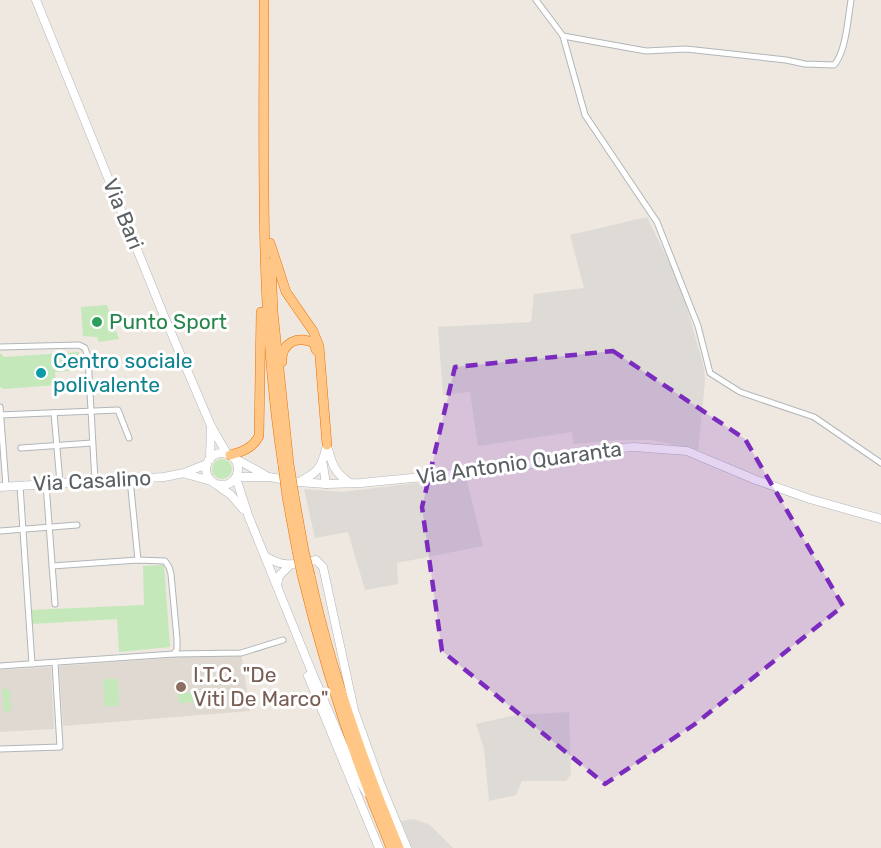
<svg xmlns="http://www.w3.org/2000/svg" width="881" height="848" font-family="Rubik,sans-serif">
	<rect width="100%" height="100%" fill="#eee8e0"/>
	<g fill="#dedad5">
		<polygon points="647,217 681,287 704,368 705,382 698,450 652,440 619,440 573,444 572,432 478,446 470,392 443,395 438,327 531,322 534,294 584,288 570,235"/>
		<polygon points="466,477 483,546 397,563 398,584 365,590 348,532 315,538 304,489 342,492"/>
		<polygon points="569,712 571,774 566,781 522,781 516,795 489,801 484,749 476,724 516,715"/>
		<polygon points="414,819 430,825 453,848 412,848 401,821"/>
	</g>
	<g fill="#e0d9d1">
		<polygon points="241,653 250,711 63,726 59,666"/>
		<polygon points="51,667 54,729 0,732 0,670"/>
	</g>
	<g fill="#c4e8b9">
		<polygon points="107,305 119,339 99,342 97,337 83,336 81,307"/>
		<polygon points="79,352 81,370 55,372 56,385 4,389 0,387 0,353 4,357"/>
		<circle cx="222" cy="469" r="10"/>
		<polygon points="164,565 170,647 119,652 117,619 31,624 30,610 144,605 143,566"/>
		<polygon points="103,679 118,679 119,706 104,706"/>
		<polygon points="2,689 8,689 8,692 11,692 11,698 9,699 9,702 11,702 12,709 9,709 9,712 4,712"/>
		<polygon points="201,692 202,702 179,703 178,693"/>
	</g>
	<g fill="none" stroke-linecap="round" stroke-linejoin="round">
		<defs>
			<g id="street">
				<polyline points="536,0 563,36 585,115 657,222 698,326 710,373 740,392 814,417 881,463"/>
				<path d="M 563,36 L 646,51 L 686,49 L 786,60 L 805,64 L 834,65 C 846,52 848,18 851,0"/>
				<polyline points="0,347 79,345 85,348 88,357 95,481"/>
				<polyline points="0,407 6,486"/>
				<polyline points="54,413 60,483"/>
				<polyline points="0,415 118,410 129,438"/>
				<polyline points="21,448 92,443"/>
				<polyline points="130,479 138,560"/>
				<polyline points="46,484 55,604"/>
				<polyline points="20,486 32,664"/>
				<polyline points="0,531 77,525"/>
				<polyline points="52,566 138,560 165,561 169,567 171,574 177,639 177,649 174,654"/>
				<polyline points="0,666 174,654 241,653 283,640"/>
				<polyline points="0,749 60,747 55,663"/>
			</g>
			<g id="secondary">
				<polyline points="36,0 164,316 211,426 227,454"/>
				<path d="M 328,449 C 332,465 336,474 350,483"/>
				<circle cx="222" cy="469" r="16"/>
				<polyline points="210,459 211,428"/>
				<polyline points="236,459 265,475"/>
				<polyline points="323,465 326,484"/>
				<polyline points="186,474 211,481"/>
				<polyline points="237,477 269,477 299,482 326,484 361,483 514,468 594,450 634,447 687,451 756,480 810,499 881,519"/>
				<polyline points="236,478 248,515 313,675 355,773 366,792"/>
				<path d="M 299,482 C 319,472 322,467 327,445"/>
				<polyline points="217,485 231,495 243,509"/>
				<polyline points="0,487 164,477 184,473 207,464"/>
				<path d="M 265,556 C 285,569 295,564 316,560 L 323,567 L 354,710 L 380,783 L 407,848"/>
				<polyline points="277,584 279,576 290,565"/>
				<polyline points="308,676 379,848"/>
			</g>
			<g id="highway">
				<path d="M 264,0 C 264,156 259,312 283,466"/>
				<polyline points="270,243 286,292 313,331 319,346 327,445"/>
				<polyline points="271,263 273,312 289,464"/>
				<path d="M 282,362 C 281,343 297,335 314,343 L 316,350"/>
				<path d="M 230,455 C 242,452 253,448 259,436 L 261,312"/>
				<polyline points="294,495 304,551"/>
				<polyline points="287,497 297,551"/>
				<path d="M 302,575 C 325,669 354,759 391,848"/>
				<path d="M 310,575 C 330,669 362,759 399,848"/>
			</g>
		</defs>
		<use href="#street" stroke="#b1b6b9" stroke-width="7"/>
		<use href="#secondary" stroke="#b2b8bd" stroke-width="9"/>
		<use href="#highway" stroke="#ee7000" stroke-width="10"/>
		<use href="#street" stroke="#fff" stroke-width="5"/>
		<use href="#secondary" stroke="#fff" stroke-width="8"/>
		<use href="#highway" stroke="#ffc686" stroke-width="9"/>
		<defs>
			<g id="highway-bridge">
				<polyline points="289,464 294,495"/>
				<polyline points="283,466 287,497"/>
				<polyline points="297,551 302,575"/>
				<polyline points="304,551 310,575"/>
			</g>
		</defs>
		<use href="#highway-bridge" stroke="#ee7000" stroke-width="10" stroke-linecap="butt"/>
		<use href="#highway-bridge" stroke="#ffc686" stroke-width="9"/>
	</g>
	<path fill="#7b2cbf" fill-opacity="0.2" stroke="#7b2cbf" stroke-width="4.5" stroke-dasharray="12 8" stroke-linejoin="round" d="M 613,351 L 745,439 L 843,606 L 695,724 L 605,784 L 442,651 L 422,507 L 455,367 Z"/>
	<circle fill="#2e9e5b" stroke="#fff" stroke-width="2" cx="97" cy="322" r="6"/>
	<circle fill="#0f9aa8" stroke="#fff" stroke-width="2" cx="41" cy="373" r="6"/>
	<circle fill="#8d6e63" stroke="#fff" stroke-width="2" cx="181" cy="687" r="6"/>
	<g text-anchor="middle" stroke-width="6" stroke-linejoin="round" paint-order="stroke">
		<g font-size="21" fill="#595f63" stroke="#fff">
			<text transform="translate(123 214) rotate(68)" y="7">Via Bari</text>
			<text transform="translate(519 463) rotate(-8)" y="7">Via Antonio Quaranta</text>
			<text transform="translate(92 481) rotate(-3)" y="7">Via Casalino</text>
		</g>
		<g font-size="21" fill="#27864d" stroke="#fff" text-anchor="start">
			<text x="109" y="329">Punto Sport</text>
		</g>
		<g font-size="21" fill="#0d838f" stroke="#fff" text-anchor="start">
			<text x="53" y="368">Centro sociale<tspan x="53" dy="24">polivalente</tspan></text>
		</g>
		<g font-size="21" fill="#785e54" stroke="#fff" text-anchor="start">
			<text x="193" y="682">I.T.C. "De<tspan x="193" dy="24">Viti De Marco"</tspan></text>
		</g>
	</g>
</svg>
